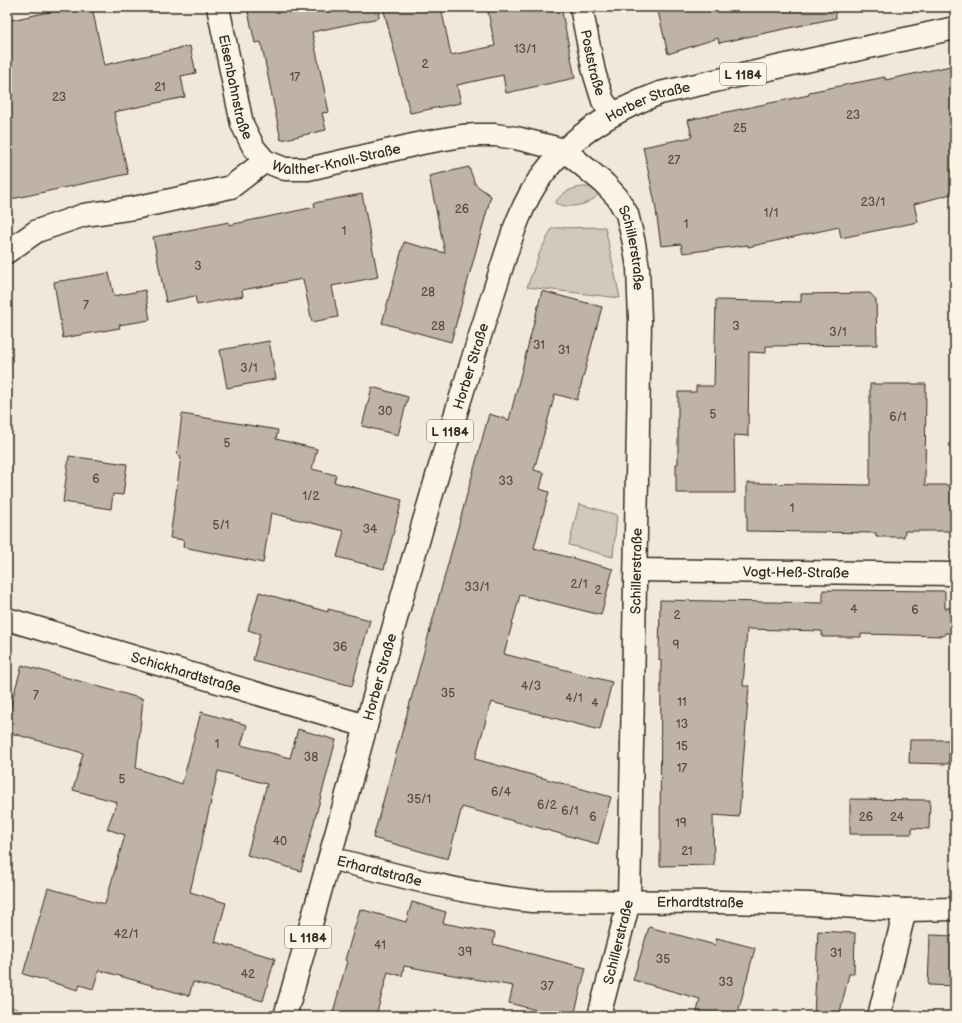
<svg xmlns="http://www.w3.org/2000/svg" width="962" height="1023" font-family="'Balsamiq Sans',sans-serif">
	<rect width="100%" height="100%" fill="#f0e9d9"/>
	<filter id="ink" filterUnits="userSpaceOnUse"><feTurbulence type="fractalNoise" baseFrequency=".025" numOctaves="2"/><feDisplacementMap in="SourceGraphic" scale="8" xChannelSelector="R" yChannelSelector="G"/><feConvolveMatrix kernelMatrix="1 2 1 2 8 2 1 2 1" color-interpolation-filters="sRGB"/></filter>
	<g filter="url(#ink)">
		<g fill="#d2c9ba" stroke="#867a6c">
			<path d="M 581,187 L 590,187 L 602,190 C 593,205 570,210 555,203 C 561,193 570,189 581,187 Z"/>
			<polygon points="605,227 620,298 527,287 540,252 552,228"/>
			<polygon points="579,504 617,515 613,557 569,545"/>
			<polygon points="7,1005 27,1013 61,1016 7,1016"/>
		</g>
		<g fill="#beb3a4" stroke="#3b2a1e">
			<polygon points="72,7 92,7 104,65 190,46 196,73 181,76 185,97 114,112 128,174 7,200 7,21"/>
			<polygon points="247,7 378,7 379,18 312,32 329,112 322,113 326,130 281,140 261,42 255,43"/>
			<polygon points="383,7 441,7 451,55 495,46 487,7 561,7 575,78 506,93 503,75 457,85 461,103 410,113"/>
			<polygon points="657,7 835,7 836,18 719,43 718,38 668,54"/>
			<polygon points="955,65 955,193 914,204 918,222 841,238 839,227 748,247 748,245 683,253 681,244 661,246 655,203 643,147 692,137 688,120 809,95 809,92 885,77 885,80"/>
			<polygon points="469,167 475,184 491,196 451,342 382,323 404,242 445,253 429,176"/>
			<polygon points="362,194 378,277 332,286 338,317 312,322 303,279 242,290 243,296 197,305 195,296 166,302 153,237 229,222 229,225 315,207 314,203"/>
			<polygon points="109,273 114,296 145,290 150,320 119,325 120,328 63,338 54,282"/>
			<polygon points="542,291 602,307 577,400 555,394 534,470 544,473 540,489 549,492 534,548 613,569 601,615 520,595 504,654 612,682 600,730 491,702 475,759 611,797 598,844 462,807 448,859 373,838 489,414 509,420"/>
			<polygon points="870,293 876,300 877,345 766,346 766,353 749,352 748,436 734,435 735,493 676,493 676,464 678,464 678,392 696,392 696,386 714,386 716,300 801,302 801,294"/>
			<polygon points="269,341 276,379 227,388 220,350"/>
			<polygon points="870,384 926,384 925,485 955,485 955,531 905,531 904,537 876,537 876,533 747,531 747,483 870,485"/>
			<polygon points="372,387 408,397 398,435 362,426"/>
			<polygon points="182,414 278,430 276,439 317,449 312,469 336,475 334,482 402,500 384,569 337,557 344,531 271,513 263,563 183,547 184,540 170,538 181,456 177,455"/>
			<polygon points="69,456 127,464 123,495 113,494 111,509 63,502"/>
			<polygon points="823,590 945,591 945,608 955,608 955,633 945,633 944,636 861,634 861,637 822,637 822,631 747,629 743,686 749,686 739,817 713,815 714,865 660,866 661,660 659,660 660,600 823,603"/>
			<polygon points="259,592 328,612 328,609 370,620 352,686 289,669 289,670 253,660 260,634 248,630"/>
			<polygon points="22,665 143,699 136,768 182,784 201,712 247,725 241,745 290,758 298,729 336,740 301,871 247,855 267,784 218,771 190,892 226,903 215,942 275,958 263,1001 193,982 189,996 99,970 93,989 80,985 78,990 23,974 48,888 105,904 125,835 107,829 117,802 73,790 83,753 7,732 7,718"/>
			<polygon points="910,740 949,740 949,764 909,763"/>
			<polygon points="850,799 930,800 929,829 912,828 912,834 850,834"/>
			<polygon points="412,902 446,912 443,923 495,933 493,944 586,968 574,1016 559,1016 509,1003 513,986 404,966 402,976 388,972 376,1016 332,1016 347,961 345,960 360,909 406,922"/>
			<polygon points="649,927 715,945 717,938 755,948 737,1016 696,1016 700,999 633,980"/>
			<polygon points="818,931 855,933 854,974 849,974 839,1016 814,1016"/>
			<polygon points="930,935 955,936 955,986 928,985"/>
		</g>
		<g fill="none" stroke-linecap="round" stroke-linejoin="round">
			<defs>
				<g id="minor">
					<path id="s1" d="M 218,7 L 242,124 L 254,148 L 265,161 L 285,169 L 308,169 L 422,143 L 462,136 L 478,135 L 495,135 L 516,138 L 564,150 L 604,183 L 617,197 L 627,214 L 634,243 L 638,268 L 640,320 L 629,902 L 599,1016"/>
					<path id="s2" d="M 581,7 L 594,72 L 603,101 L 614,114"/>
					<polyline points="7,252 37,231 84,215 134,208 231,187 265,161"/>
					<path id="s3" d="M 636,570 L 955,574"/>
					<path id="s4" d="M 7,619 L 366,726"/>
					<path id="s5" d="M 330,858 C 397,875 463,894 532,901 L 720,902 L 809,904 L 905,910 L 955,909"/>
					<polyline points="879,1016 905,910"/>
				</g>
				<g id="primary">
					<path id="s6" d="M 285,1016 C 344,811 397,604 460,400 C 472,361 484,322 497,282 C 509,245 519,206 543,174 C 572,135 615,110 660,93 L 955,28"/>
				</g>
			</defs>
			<use href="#minor" stroke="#3b2a1e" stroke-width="25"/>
			<use href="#primary" stroke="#3b2a1e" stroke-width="25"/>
			<use href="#minor" stroke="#fcf5e5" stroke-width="22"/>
			<use href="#primary" stroke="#fcf5e5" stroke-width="22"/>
		</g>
	</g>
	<g text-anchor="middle" stroke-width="4" stroke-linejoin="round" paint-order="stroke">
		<g font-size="12" fill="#5c4c40">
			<text x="525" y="53">13/1</text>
			<text x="425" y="68">2</text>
			<text x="295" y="81">17</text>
			<text x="160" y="91">21</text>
			<text x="59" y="101">23</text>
			<text x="853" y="119">23</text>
			<text x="740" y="132">25</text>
			<text x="674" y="164">27</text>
			<text x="873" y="206">23/1</text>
			<text x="462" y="213">26</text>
			<text x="771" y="217">1/1</text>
			<text x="686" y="228">1</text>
			<text x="344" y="235">1</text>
			<text x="198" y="270">3</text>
			<text x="428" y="296">28</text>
			<text x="86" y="309">7</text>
			<text x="438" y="330">28</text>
			<text x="736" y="330">3</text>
			<text x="838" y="336">3/1</text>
			<text x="539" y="349">31</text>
			<text x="564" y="354">31</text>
			<text x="249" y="372">3/1</text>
			<text x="385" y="415">30</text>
			<text x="713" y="418">5</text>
			<text x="898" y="421">6/1</text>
			<text x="227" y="447">5</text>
			<text x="96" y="483">6</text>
			<text x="506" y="485">33</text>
			<text x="311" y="500">1/2</text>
			<text x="792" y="512">1</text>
			<text x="221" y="529">5/1</text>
			<text x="370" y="533">34</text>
			<text x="579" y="588">2/1</text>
			<text x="477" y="591">33/1</text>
			<text x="598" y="594">2</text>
			<text x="854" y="613">4</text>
			<text x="915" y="614">6</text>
			<text x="677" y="619">2</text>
			<text x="676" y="649">9</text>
			<text x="340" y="651">36</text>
			<text x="531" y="690">4/3</text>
			<text x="448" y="697">35</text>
			<text x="36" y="699">7</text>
			<text x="574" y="702">4/1</text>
			<text x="682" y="706">11</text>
			<text x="595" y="707">4</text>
			<text x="682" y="728">13</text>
			<text x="217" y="748">1</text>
			<text x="682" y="750">15</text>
			<text x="311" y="761">38</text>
			<text x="682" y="772">17</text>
			<text x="122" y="783">5</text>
			<text x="501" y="796">6/4</text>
			<text x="419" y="803">35/1</text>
			<text x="547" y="809">6/2</text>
			<text x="570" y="815">6/1</text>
			<text x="593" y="821">6</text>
			<text x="866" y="821">26</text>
			<text x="897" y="821">24</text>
			<text x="681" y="827">19</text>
			<text x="280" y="845">40</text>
			<text x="687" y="855">21</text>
			<text x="126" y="938">42/1</text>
			<text x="380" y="949">41</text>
			<text x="465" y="956">39</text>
			<text x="836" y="957">31</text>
			<text x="663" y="963">35</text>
			<text x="248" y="978">42</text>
			<text x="726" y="986">33</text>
			<text x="547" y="990">37</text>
		</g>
		<g fill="#fcf5e5" stroke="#75675a" stroke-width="1">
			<rect x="720" y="63" width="46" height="22" rx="3"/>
			<rect x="427" y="420" width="46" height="22" rx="3"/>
			<rect x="285" y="926" width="46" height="22" rx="3"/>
		</g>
		<g font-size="13" font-weight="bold" fill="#3b2a1e">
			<text x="743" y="79">L 1184</text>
			<text x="450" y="436">L 1184</text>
			<text x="308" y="942">L 1184</text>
		</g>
		<g font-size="14" fill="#3b2a1e" stroke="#fcf5e5">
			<text dy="5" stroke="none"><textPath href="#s2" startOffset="57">Poststraße</textPath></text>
			<text dy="5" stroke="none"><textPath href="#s1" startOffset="82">Eisenbahnstraße</textPath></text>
			<text dy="5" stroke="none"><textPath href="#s6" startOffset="1012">Horber Straße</textPath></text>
			<text dy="5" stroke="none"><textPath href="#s1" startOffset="237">Walther-Knoll-Straße</textPath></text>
			<text dy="5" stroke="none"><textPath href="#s1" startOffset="594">Schillerstraße</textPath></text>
			<text dy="5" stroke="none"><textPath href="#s6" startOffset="676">Horber Straße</textPath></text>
			<text transform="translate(636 571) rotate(-89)" y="5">Schillerstraße</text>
			<text dy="5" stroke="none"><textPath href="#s3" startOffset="160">Vogt-Heß-Straße</textPath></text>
			<text dy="5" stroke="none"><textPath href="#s4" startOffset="187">Schickhardtstraße</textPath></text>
			<text dy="5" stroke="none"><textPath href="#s6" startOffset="352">Horber Straße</textPath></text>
			<text dy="5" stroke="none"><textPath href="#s5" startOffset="51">Erhardtstraße</textPath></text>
			<text dy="5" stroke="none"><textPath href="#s5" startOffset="375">Erhardtstraße</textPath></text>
			<text transform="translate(618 942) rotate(-76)" y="5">Schillerstraße</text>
		</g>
	</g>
	<rect width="962" height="1023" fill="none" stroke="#fcf5e5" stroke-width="24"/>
	<rect x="12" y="12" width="938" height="999" fill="none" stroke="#3b2a1e" stroke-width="1.5" filter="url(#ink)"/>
</svg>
